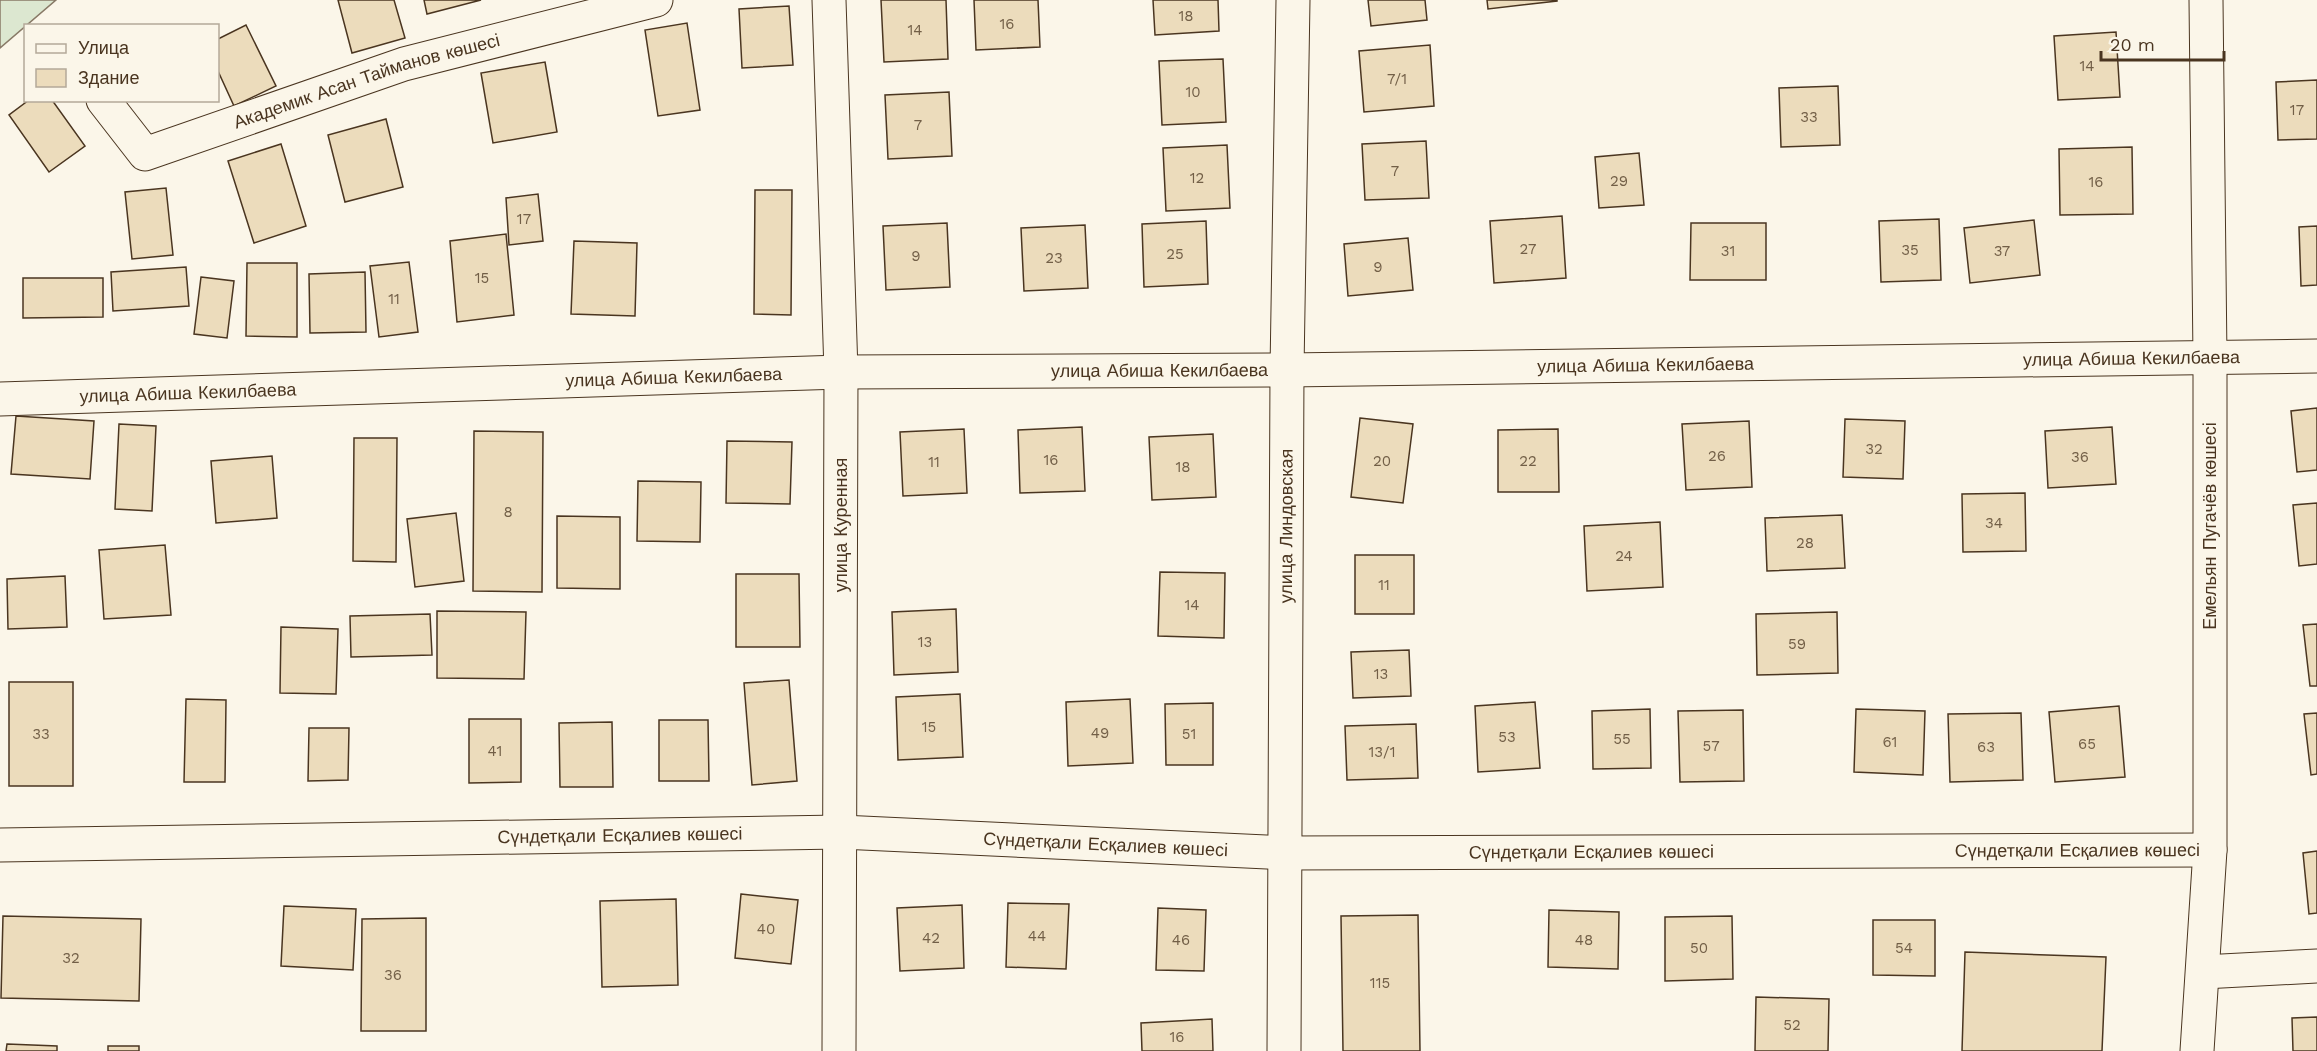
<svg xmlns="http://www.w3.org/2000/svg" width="2317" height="1051" font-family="'Work Sans',sans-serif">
	<rect width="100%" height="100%" fill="#fbf6e9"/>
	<polygon fill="#dce7d0" stroke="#887966" stroke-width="1.5" points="0,0 56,0 0,48"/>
	<g fill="#ecdcbc" stroke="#4a3520" stroke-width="1.5">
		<polygon points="338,0 394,0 405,38 352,53"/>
		<polygon points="424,0 481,0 427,14"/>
		<polygon points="881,0 946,0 948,59 884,62"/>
		<polygon points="974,0 1038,0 1040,47 976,50"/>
		<polygon points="1153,0 1218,0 1219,31 1155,35"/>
		<polygon points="1368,0 1425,0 1427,20 1371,26"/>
		<polygon points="1487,0 1557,0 1557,1 1488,9"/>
		<polygon points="789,6 793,65 742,68 739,9"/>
		<polygon points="687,23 700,110 658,116 645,30"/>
		<polygon points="246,25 276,86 234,106 218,71 218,39"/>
		<polygon points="2116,32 2120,97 2058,100 2054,36"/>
		<polygon points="1430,45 1434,106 1364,112 1359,51"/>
		<polygon points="1223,59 1226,122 1162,125 1159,61"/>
		<polygon points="545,62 557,132 493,143 481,73"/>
		<polygon points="2317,80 2317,139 2278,140 2276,82"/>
		<polygon points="1838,86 1840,145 1781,147 1779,88"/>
		<polygon points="949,92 952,156 888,159 885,95"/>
		<polygon points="29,100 52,100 85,146 49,172 9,115"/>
		<polygon points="386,119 403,187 345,202 328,135"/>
		<polygon points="1426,141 1429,198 1365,200 1362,144"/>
		<polygon points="281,144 306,226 254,243 228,161"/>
		<polygon points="1227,145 1230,208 1166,211 1163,148"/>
		<polygon points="2132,147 2133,214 2060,215 2059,149"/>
		<polygon points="1639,153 1644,205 1599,208 1595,157"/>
		<polygon points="166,188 173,255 132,259 125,192"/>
		<polygon points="755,190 792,190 791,315 754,314"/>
		<polygon points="538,194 543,241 509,245 506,198"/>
		<polygon points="1562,216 1566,278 1494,283 1490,221"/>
		<polygon points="1939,219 1941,280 1881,282 1879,221"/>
		<polygon points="2034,220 2040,275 1970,283 1964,228"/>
		<polygon points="1206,221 1208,284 1144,287 1142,224"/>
		<polygon points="947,223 950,287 886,290 883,226"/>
		<polygon points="1691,223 1766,223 1766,280 1690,280"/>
		<polygon points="1085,225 1088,288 1024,291 1021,228"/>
		<polygon points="2317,226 2317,285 2301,286 2299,227"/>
		<polygon points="506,234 514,315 457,322 450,241"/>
		<polygon points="1408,238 1413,290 1348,296 1344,244"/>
		<polygon points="574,241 637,243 635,316 571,314"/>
		<polygon points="409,262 418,332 379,337 370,266"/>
		<polygon points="247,263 297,263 297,337 246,336"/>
		<polygon points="186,267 189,306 113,311 111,272"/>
		<polygon points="365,272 366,332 310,333 309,274"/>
		<polygon points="201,277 234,281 227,338 194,334"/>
		<polygon points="23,278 103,278 103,317 23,318"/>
		<polygon points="2317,408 2317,470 2297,472 2291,411"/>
		<polygon points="16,416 94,421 90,479 11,474"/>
		<polygon points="1360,418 1413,424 1403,503 1351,497"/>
		<polygon points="1845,419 1905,421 1903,479 1843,477"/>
		<polygon points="1749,421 1752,487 1686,490 1682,424"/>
		<polygon points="119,424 156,426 152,511 115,509"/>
		<polygon points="1082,427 1085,491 1020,493 1018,430"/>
		<polygon points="2112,427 2116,484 2048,488 2045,431"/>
		<polygon points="964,429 967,493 903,496 900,432"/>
		<polygon points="1558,429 1559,492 1498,492 1498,430"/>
		<polygon points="474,431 543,432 542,592 473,591"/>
		<polygon points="1213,434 1216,497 1152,500 1149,437"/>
		<polygon points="354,438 397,438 396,562 353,561"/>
		<polygon points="727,441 792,442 790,504 726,503"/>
		<polygon points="272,456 277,518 216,523 211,461"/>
		<polygon points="638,481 701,482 700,542 637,541"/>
		<polygon points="2025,493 2026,551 1963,552 1962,494"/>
		<polygon points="2317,503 2317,564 2299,566 2293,505"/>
		<polygon points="456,513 464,581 415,587 407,519"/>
		<polygon points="1842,515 1845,568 1767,571 1765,518"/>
		<polygon points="557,516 620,517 620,589 557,588"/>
		<polygon points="1660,522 1663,587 1587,591 1584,526"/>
		<polygon points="165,545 171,615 104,619 99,550"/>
		<rect x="1355" y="555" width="59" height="59"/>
		<polygon points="1160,572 1225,573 1224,638 1158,636"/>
		<polygon points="736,574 799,574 800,647 736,647"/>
		<polygon points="65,576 67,627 8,629 7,579"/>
		<polygon points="956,609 958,672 894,675 892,612"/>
		<polygon points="437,611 526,612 524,679 437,678"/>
		<polygon points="1837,612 1838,673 1757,675 1756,614"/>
		<polygon points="430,614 432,655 351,657 350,616"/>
		<polygon points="2317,624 2317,686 2310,686 2303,625"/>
		<polygon points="281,627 338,629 336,694 280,693"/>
		<polygon points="1409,650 1411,696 1353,698 1351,652"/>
		<polygon points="789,680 797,781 752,785 744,683"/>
		<rect x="9" y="682" width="64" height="104"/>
		<polygon points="960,694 963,757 898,760 896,697"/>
		<polygon points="186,699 226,700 225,782 184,782"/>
		<polygon points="1130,699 1133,763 1068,766 1066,702"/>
		<polygon points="1535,702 1540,768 1478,772 1475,706"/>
		<polygon points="1213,703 1213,765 1166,765 1165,704"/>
		<polygon points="2119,706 2125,777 2055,782 2049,712"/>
		<polygon points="1650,709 1651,768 1593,769 1592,711"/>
		<polygon points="1856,709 1925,711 1923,775 1854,772"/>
		<polygon points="1743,710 1744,781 1680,782 1678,711"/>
		<polygon points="2021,713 2023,780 1950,782 1948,714"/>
		<polygon points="2317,713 2317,774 2311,775 2304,714"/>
		<polygon points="469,719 521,719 521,782 469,783"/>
		<polygon points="659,720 708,720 709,781 659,781"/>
		<polygon points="612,722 613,787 560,787 559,723"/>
		<polygon points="1416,724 1418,778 1347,780 1345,726"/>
		<polygon points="309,728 349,728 348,780 308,781"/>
		<polygon points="2317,851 2317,913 2309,914 2303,853"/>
		<polygon points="741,894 798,900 791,964 735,958"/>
		<polygon points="676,899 678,985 602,987 600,901"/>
		<polygon points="1008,903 1069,904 1066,969 1006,967"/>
		<polygon points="962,905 964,968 900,971 897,908"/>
		<polygon points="284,906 356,909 353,970 281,966"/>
		<polygon points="1158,908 1206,910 1204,971 1156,970"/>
		<polygon points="1549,910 1619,912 1618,969 1548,967"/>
		<polygon points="1418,915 1420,1051 1343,1051 1341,916"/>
		<polygon points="3,916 141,919 139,1001 1,998"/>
		<polygon points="1732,916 1733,979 1665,981 1665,917"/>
		<polygon points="426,918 426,1031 361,1031 362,919"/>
		<polygon points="1873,920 1935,920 1935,976 1873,975"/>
		<polygon points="1965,952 2106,957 2102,1051 1962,1051"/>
		<polygon points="1756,997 1829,999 1828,1051 1755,1051"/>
		<polygon points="2317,1017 2317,1051 2293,1051 2292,1018"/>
		<polygon points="1212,1019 1213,1051 1142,1051 1141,1023"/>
		<polygon points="7,1044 57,1046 57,1051 6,1051"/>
		<rect x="108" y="1046" width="31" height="5"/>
	</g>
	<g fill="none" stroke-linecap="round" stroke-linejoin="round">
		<defs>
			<g id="street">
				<polyline points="829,0 841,372 839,1051"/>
				<path id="s1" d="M 103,100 L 145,154 L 404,64 L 656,0"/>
				<path id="s2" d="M 0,399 L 841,372 L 1287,370 L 2317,356"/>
				<path id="s3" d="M 0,845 L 841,832 L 1286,853 L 2210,850"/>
				<polyline points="2203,972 2317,966"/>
				<path id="s4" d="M 1284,1051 L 1287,370 L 1293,0"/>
			</g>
			<polyline id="secondary" points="2197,1051 2210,850 2210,359 2206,0"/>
		</defs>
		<use href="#street" stroke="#4a3520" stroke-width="35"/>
		<use href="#secondary" stroke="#4a3520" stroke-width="35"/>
		<use href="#street" stroke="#fbf6e9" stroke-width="33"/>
		<use href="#secondary" stroke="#fbf6e9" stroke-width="33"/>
	</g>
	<g text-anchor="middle" stroke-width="4.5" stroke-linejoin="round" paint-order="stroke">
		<g font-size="15" fill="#725f47">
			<text x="1186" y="21">18</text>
			<text x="1007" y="29">16</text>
			<text x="915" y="35">14</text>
			<text x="2087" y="71">14</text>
			<text x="1397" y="84">7/1</text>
			<text x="1193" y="97">10</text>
			<text x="2297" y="115">17</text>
			<text x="1809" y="122">33</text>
			<text x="918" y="130">7</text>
			<text x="1395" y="176">7</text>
			<text x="1197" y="183">12</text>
			<text x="1619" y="186">29</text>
			<text x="2096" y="187">16</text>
			<text x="524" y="224">17</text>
			<text x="1528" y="254">27</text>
			<text x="1910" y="255">35</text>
			<text x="1728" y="256">31</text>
			<text x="2002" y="256">37</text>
			<text x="1175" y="259">25</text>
			<text x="916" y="261">9</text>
			<text x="1054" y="263">23</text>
			<text x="1378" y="272">9</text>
			<text x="482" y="283">15</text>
			<text x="394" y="304">11</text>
			<text x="1874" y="454">32</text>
			<text x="1717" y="461">26</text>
			<text x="2080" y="462">36</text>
			<text x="1051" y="465">16</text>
			<text x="1382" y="466">20</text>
			<text x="1528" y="466">22</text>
			<text x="934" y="467">11</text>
			<text x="1183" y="472">18</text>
			<text x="508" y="517">8</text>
			<text x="1994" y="528">34</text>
			<text x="1805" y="548">28</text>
			<text x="1624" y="561">24</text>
			<text x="1384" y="590">11</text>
			<text x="1192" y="610">14</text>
			<text x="925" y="647">13</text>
			<text x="1797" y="649">59</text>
			<text x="1381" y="679">13</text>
			<text x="929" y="732">15</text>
			<text x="1100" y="738">49</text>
			<text x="41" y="739">33</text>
			<text x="1189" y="739">51</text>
			<text x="1507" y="742">53</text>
			<text x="1622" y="744">55</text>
			<text x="1890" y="747">61</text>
			<text x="2087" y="749">65</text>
			<text x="1711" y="751">57</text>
			<text x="1986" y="752">63</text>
			<text x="495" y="756">41</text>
			<text x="1382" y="757">13/1</text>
			<text x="766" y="934">40</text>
			<text x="1037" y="941">44</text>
			<text x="931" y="943">42</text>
			<text x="1181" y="945">46</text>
			<text x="1584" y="945">48</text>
			<text x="1699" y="953">50</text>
			<text x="1904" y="953">54</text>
			<text x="71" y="963">32</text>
			<text x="393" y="980">36</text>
			<text x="1380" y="988">115</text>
			<text x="1792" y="1030">52</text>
			<text x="1177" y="1042">16</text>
		</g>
		<g font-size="18" fill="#4a3520" stroke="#fbf6e9">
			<text dy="6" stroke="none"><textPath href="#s1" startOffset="302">Академик Асан Тайманов көшесі</textPath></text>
			<text dy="6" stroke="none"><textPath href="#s2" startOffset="2132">улица Абиша Кекилбаева</textPath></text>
			<text dy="6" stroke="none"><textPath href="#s2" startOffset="1646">улица Абиша Кекилбаева</textPath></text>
			<text dy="6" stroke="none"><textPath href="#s2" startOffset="1160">улица Абиша Кекилбаева</textPath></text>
			<text dy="6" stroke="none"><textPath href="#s2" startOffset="674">улица Абиша Кекилбаева</textPath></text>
			<text dy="6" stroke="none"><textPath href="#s2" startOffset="188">улица Абиша Кекилбаева</textPath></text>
			<text transform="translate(841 525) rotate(-90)" y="6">улица Куренная</text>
			<text dy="6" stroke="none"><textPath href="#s4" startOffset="525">улица Линдовская</textPath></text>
			<text transform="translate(2210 526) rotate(-90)" y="6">Емельян Пугачёв көшесі</text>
			<text dy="6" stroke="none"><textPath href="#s3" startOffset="620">Сүндетқали Есқалиев көшесі</textPath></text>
			<text dy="6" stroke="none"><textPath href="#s3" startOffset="1106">Сүндетқали Есқалиев көшесі</textPath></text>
			<text dy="6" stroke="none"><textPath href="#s3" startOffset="2078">Сүндетқали Есқалиев көшесі</textPath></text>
			<text dy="6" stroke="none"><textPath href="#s3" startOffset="1592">Сүндетқали Есқалиев көшесі</textPath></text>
		</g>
	</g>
	<rect x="24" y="24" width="195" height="78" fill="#fbf6e9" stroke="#b4a999" stroke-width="1.5"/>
	<rect x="36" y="44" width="30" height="9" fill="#fbf6e9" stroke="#b4a999" stroke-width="1.5"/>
	<text x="78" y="54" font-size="18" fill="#4a3520">Улица</text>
	<rect x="36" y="69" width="30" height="18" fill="#ecdcbc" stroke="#b4a999" stroke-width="1.5"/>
	<text x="78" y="84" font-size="18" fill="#4a3520">Здание</text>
	<path d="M2101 51v9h123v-9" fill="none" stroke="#4a3520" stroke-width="3"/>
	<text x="2110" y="51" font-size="18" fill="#4a3520" stroke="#fbf6e9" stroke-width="4.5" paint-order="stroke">20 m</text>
</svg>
